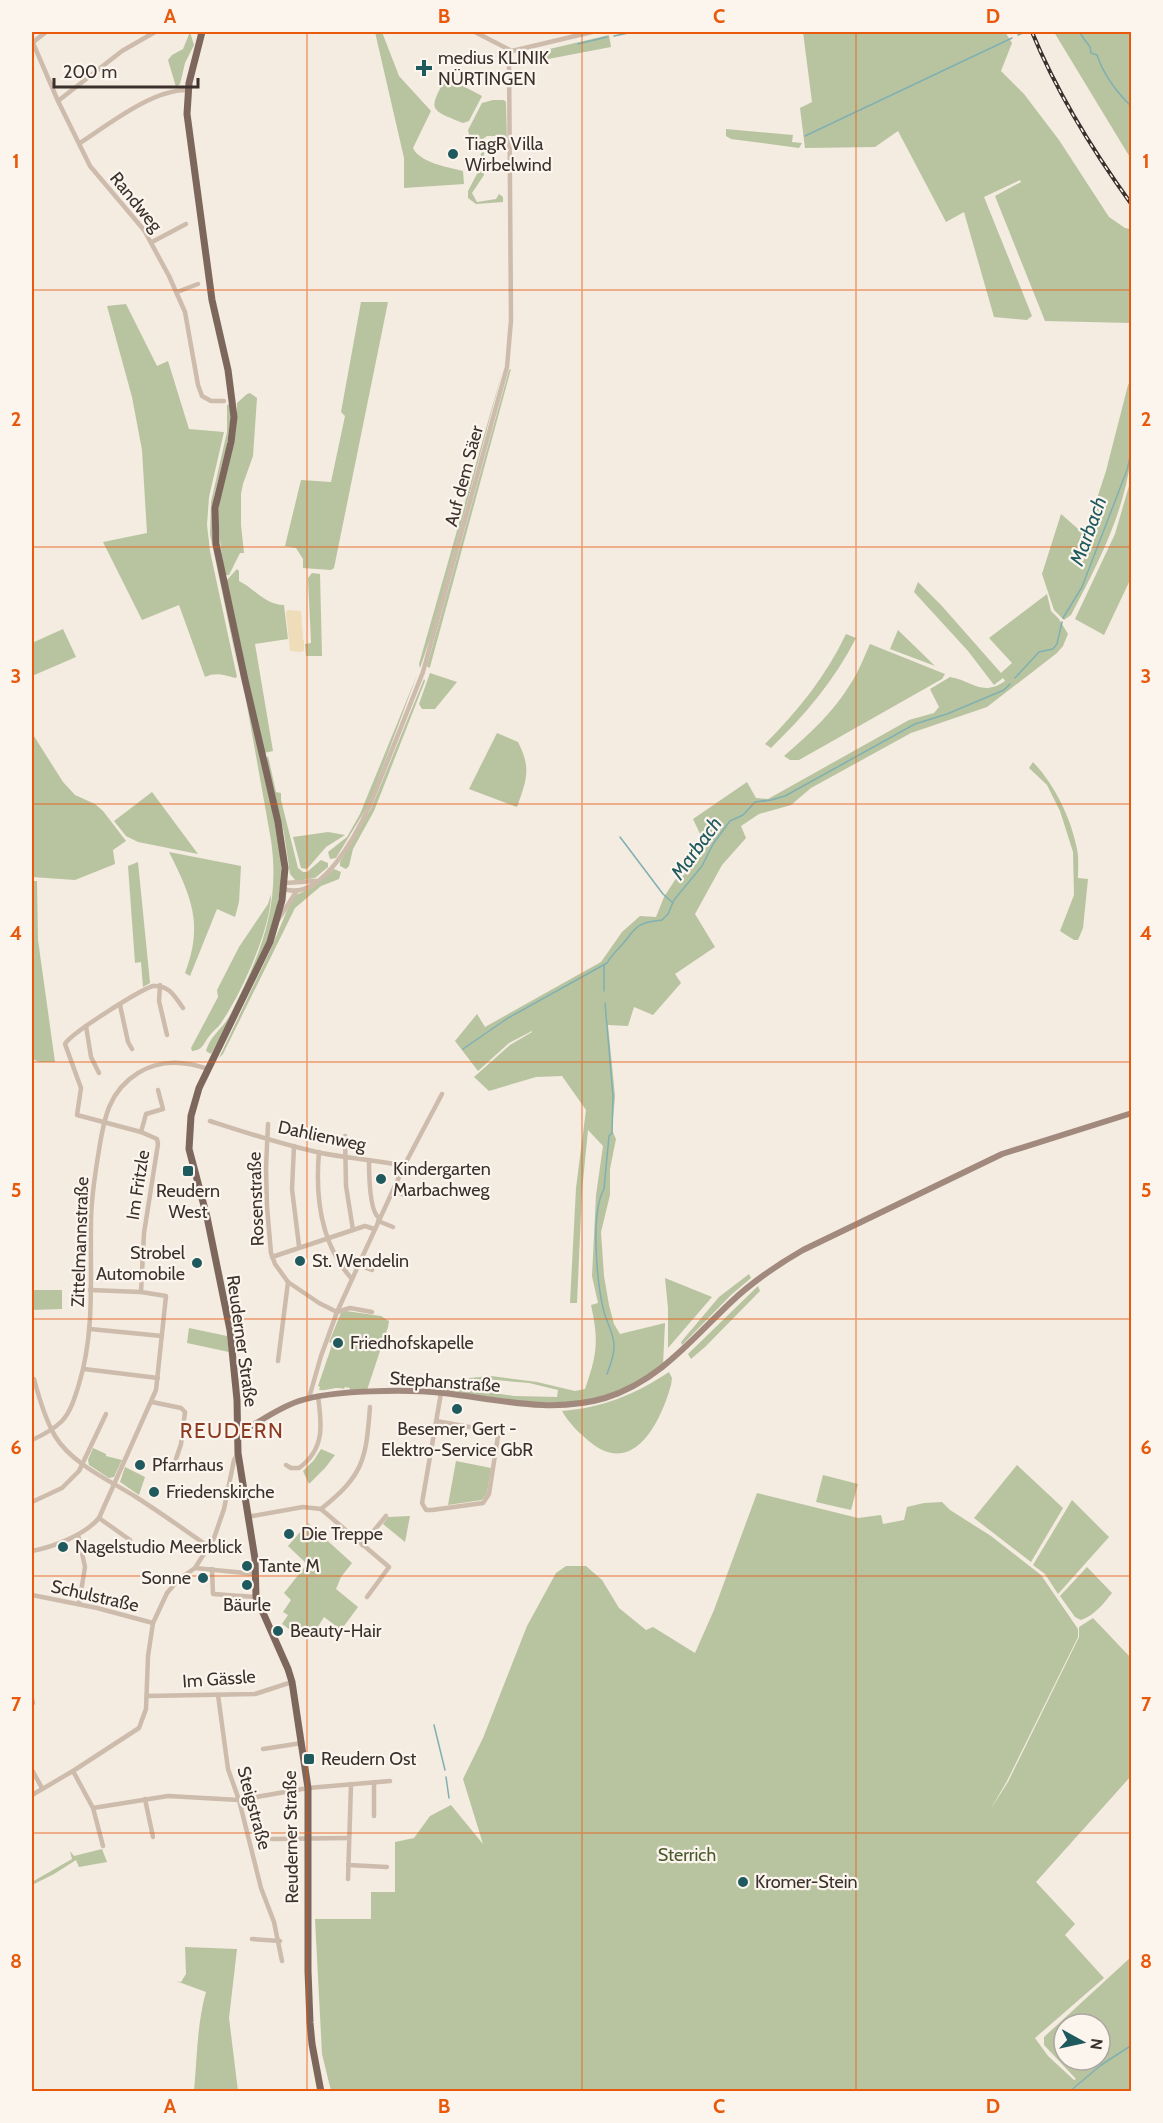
<svg xmlns="http://www.w3.org/2000/svg" width="1163" height="2123" font-family="Cabin,sans-serif">
	<rect width="100%" height="100%" fill="#f4ebe1"/>
	<g fill="#b8c4a0" fill-rule="evenodd">
		<polygon points="190,32 194,45 185,63 180,84 176,87 168,60 172,55 183,49"/>
		<path d="M 375,32 L 382,32 L 399,76 L 431,111 L 413,148 C 420,163 448,167 463,171 L 464,184 L 404,188 L 404,158 Z"/>
		<polygon points="803,32 1005,32 1012,43 1001,71 1024,94 1059,140 1109,217 1125,228 1131,229 1131,323 1045,321 995,196 1021,182 1020,180 984,197 1032,316 1027,320 994,317 964,212 946,222 898,131 875,147 805,148 800,108 812,102"/>
		<polygon points="1054,32 1131,32 1131,159"/>
		<polygon points="609,35 611,47 522,64 524,55"/>
		<path d="M 446,77 L 482,96 L 469,121 L 463,123 C 428,109 429,110 446,77 Z"/>
		<polygon points="493,100 504,100 506,102 507,140 498,140 498,136 487,136 483,139 483,144 470,140 468,130 482,103"/>
		<polygon points="726,129 793,135 792,142 802,143 799,148 731,139 726,136"/>
		<polygon points="484,152 484,175 472,193 477,202 496,199 499,194 503,197 503,202 476,204 468,198 468,191 478,172 481,153"/>
		<polygon points="361,302 388,302 334,568 331,570 303,568 303,559 296,548 285,546 301,480 331,482 345,416 341,412"/>
		<path d="M 126,304 L 157,366 L 168,361 L 189,429 L 224,432 L 209,497 L 207,525 L 210,551 L 237,677 L 235,678 C 224,675 216,672 205,677 L 179,605 L 142,620 L 103,542 L 147,533 L 142,450 L 132,397 L 107,306 Z"/>
		<polygon points="503,369 433,630 420,668 419,664"/>
		<polygon points="511,369 430,667 429,668 427,666 509,370"/>
		<path d="M 1131,380 C 1132,405 1135,434 1131,459 C 1123,515 1097,566 1071,615 L 1064,620 L 1054,610 L 1042,574 L 1061,514 L 1085,535 L 1106,471 L 1128,385 Z"/>
		<path d="M 250,393 L 257,398 L 253,456 L 243,484 L 241,494 L 241,525 L 244,553 L 240,553 L 229,575 L 225,575 C 221,547 215,519 221,491 C 227,460 238,436 237,403 L 247,394 Z"/>
		<polygon points="230,404 232,409 227,445 214,496 212,532 240,678 210,534 211,502 227,432 227,405"/>
		<polygon points="1131,479 1131,578 1104,635 1075,619 1115,534"/>
		<path d="M 237,569 L 239,571 L 239,581 C 255,589 266,605 284,605 L 288,639 L 255,644 L 273,751 L 264,753 L 226,581 Z"/>
		<polygon points="312,573 320,574 322,656 306,656 305,644 311,643 308,578"/>
		<path d="M 918,582 L 941,605 L 1001,673 L 1012,663 L 989,638 L 1047,594 L 1051,611 L 1059,619 L 1068,634 L 1063,646 L 1057,653 L 987,707 L 911,733 L 811,788 L 791,805 L 759,814 L 741,826 L 746,838 L 722,865 L 695,914 L 715,947 L 675,974 L 681,983 L 653,1015 L 634,1007 L 628,1026 L 608,1025 L 615,1096 L 612,1130 L 616,1139 L 610,1169 L 610,1195 L 601,1232 L 604,1276 L 609,1305 L 614,1324 L 620,1334 L 665,1323 L 663,1365 C 651,1372 640,1381 627,1387 C 566,1417 498,1396 435,1389 L 435,1380 L 457,1384 L 469,1378 L 491,1376 L 537,1382 L 575,1391 L 585,1389 C 597,1355 599,1341 591,1305 L 598,1303 L 592,1276 L 596,1195 L 603,1146 L 588,1130 L 582,1191 L 577,1303 L 570,1303 L 576,1188 L 586,1110 L 562,1076 L 536,1077 L 489,1091 L 474,1077 L 510,1045 L 532,1032 L 532,1031 L 509,1043 L 478,1071 L 455,1041 L 477,1014 L 485,1027 L 601,962 L 622,932 L 640,916 L 656,917 L 664,897 L 702,838 L 693,819 L 747,782 L 756,798 L 768,799 L 909,720 L 934,713 L 939,707 L 930,689 L 950,677 C 973,681 982,697 1005,681 L 1003,678 L 994,685 L 968,651 L 914,592 ZM 484,1379 L 529,1383 L 558,1390 L 557,1397 L 514,1396 L 469,1389 L 469,1381 Z"/>
		<polygon points="63,629 76,657 32,676 32,643"/>
		<polygon points="898,630 935,666 890,649"/>
		<path d="M 846,634 L 856,638 C 834,681 805,715 771,748 L 765,744 C 798,711 826,676 846,634 Z"/>
		<path d="M 870,644 L 945,674 L 942,679 L 799,760 L 790,760 L 784,756 C 809,734 834,712 851,683 C 859,671 864,657 870,644 Z"/>
		<polygon points="430,673 457,682 435,709 422,709 419,704"/>
		<polygon points="417,675 369,804 336,858 330,859 328,852 347,837 360,814"/>
		<polygon points="424,679 425,681 374,811 353,849 349,866 346,869 340,866 340,862 371,809"/>
		<path d="M 243,683 C 253,709 256,741 262,768 C 270,801 280,834 281,867 C 282,934 242,998 211,1054 L 206,1051 C 210,1036 222,1029 229,1017 C 259,958 281,908 271,840 Z"/>
		<polygon points="32,733 63,782 75,795 95,804 103,811 126,841 113,850 115,864 75,880 32,877"/>
		<path d="M 497,733 L 518,742 C 532,769 526,781 517,807 L 469,789 Z"/>
		<polygon points="268,756 276,792 281,793 281,800 298,868 303,872 307,872 321,860 328,863 328,867 315,878 296,881 290,874 284,833 266,759"/>
		<path d="M 1033,762 C 1055,785 1071,818 1077,849 C 1079,858 1078,869 1078,878 L 1088,879 L 1083,928 L 1078,940 L 1074,940 L 1060,931 L 1074,895 L 1073,852 L 1060,811 L 1047,785 L 1029,768 Z"/>
		<polygon points="152,792 198,854 138,842 126,836 114,821"/>
		<polygon points="328,832 345,835 326,847 307,869 301,868 293,837"/>
		<path d="M 169,852 L 241,866 L 239,902 L 235,917 L 217,909 L 190,976 L 185,973 C 204,924 191,896 169,852 Z"/>
		<polygon points="138,862 150,983 143,987 141,962 135,963 128,866"/>
		<polygon points="334,869 341,872 339,879 321,886 295,908 223,1054 219,1058 270,951 288,908 296,895 313,887"/>
		<polygon points="32,881 37,881 38,940 55,1062 40,1062 32,1059"/>
		<path d="M 271,894 C 271,928 242,992 223,1020 C 220,1026 215,1029 211,1034 C 203,1043 204,1050 192,1051 L 191,1048 L 218,997 L 217,990 L 239,947 L 268,904 Z"/>
		<polygon points="749,1274 751,1278 731,1295 682,1345 681,1342 719,1297"/>
		<polygon points="665,1278 712,1297 668,1348 668,1308"/>
		<polygon points="758,1286 760,1291 705,1347 691,1359 688,1354"/>
		<polygon points="32,1290 62,1290 62,1309 32,1310"/>
		<path d="M 346,1311 L 381,1316 L 389,1321 L 388,1327 L 367,1390 L 349,1391 L 350,1388 L 345,1387 L 344,1389 C 334,1386 330,1391 319,1390 L 320,1387 L 318,1386 L 331,1348 L 332,1343 L 329,1342 L 341,1313 Z"/>
		<polygon points="189,1328 227,1336 229,1352 187,1343"/>
		<path d="M 669,1372 L 672,1378 L 671,1385 C 661,1421 634,1478 590,1442 C 579,1433 569,1423 562,1411 C 602,1408 636,1394 669,1372 Z"/>
		<polygon points="93,1448 106,1454 106,1456 122,1460 114,1477 109,1478 89,1465 88,1460"/>
		<polygon points="321,1449 335,1455 325,1468 309,1484 303,1471 314,1460"/>
		<polygon points="456,1461 491,1468 487,1493 482,1500 448,1505"/>
		<polygon points="1017,1465 1063,1508 1031,1562 974,1518"/>
		<polygon points="125,1467 145,1477 139,1495 120,1482"/>
		<polygon points="823,1475 858,1484 851,1510 816,1502"/>
		<path d="M 757,1493 L 858,1518 L 881,1515 L 883,1524 L 904,1520 L 907,1507 L 924,1503 L 942,1502 L 950,1510 L 991,1536 L 1041,1575 L 1078,1629 L 1078,1637 L 1007,1781 L 990,1810 L 1008,1782 L 1079,1637 L 1079,1627 L 1093,1618 L 1131,1658 L 1131,1776 L 1036,1882 L 1075,1924 L 1065,1935 L 1104,1978 L 1035,2038 L 1048,2056 L 1074,2080 L 1076,2079 L 1044,2045 L 1044,2037 L 1131,1957 L 1131,2091 L 331,2091 L 322,2054 L 315,1919 L 371,1919 L 371,1892 L 395,1892 L 395,1842 L 414,1838 L 430,1816 L 451,1805 L 483,1844 L 463,1779 L 483,1738 L 527,1626 L 556,1573 L 566,1566 L 586,1566 L 602,1580 L 619,1608 L 646,1630 L 653,1627 L 695,1653 L 714,1610 ZM 1064,2024 L 1100,2024 L 1100,2060 L 1064,2060 Z"/>
		<polygon points="1072,1500 1109,1537 1058,1594 1045,1574 1033,1565"/>
		<polygon points="410,1516 405,1542 383,1524 388,1517"/>
		<polygon points="308,1523 352,1563 341,1577 336,1589 358,1607 341,1630 324,1617 314,1633 308,1630 303,1639 282,1624 288,1615 283,1612 291,1600 284,1593 307,1564 288,1546"/>
		<path d="M 1087,1567 L 1112,1593 C 1104,1603 1094,1616 1081,1620 L 1075,1617 L 1060,1596 Z"/>
		<polygon points="102,1849 107,1862 79,1867 76,1860 54,1874 32,1885 32,1882 72,1859 70,1851 74,1856"/>
		<path d="M 185,1947 L 237,1949 L 229,2018 L 238,2091 L 194,2091 C 197,2060 197,2023 206,1992 L 176,1981 L 181,1982 L 186,1974 Z"/>
	</g>
	<polygon fill="#efdcb8" points="288,610 301,611 303,638 302,639 304,640 304,650 302,652 290,651 286,612"/>
	<g fill="none" stroke-linecap="round" stroke-linejoin="round">
		<g stroke="#7fb0b2" stroke-width="1.5">
			<path d="M 1079,32 L 1090,47 L 1091,53 L 1097,55 C 1103,74 1118,94 1132,107"/>
			<polyline points="1018,35 1025,32"/>
			<polyline points="614,36 633,32"/>
			<polyline points="578,44 607,37"/>
			<polyline points="805,136 1012,38"/>
			<polyline points="1063,618 1082,587 1127,470 1132,449"/>
			<polyline points="1015,678 1039,652 1053,649 1057,644 1062,622"/>
			<polyline points="620,837 663,894 672,902"/>
			<polyline points="604,991 604,965"/>
			<path d="M 605,1003 L 613,1096 L 612,1133 L 609,1136 L 604,1189 C 590,1214 597,1284 604,1312 C 607,1323 615,1336 614,1347 C 614,1356 610,1366 607,1374"/>
			<path d="M 463,1049 L 508,1018 L 607,963 C 611,956 614,953 619,948 C 637,929 632,923 662,920 L 668,914 L 674,900 L 702,866 L 713,844 L 730,821 L 743,815 L 755,802 L 771,800 L 785,796 L 915,724 L 947,714 L 1004,690 L 1010,684"/>
			<polyline points="434,1725 445,1770"/>
			<polyline points="446,1777 449,1798"/>
			<polyline points="1069,2092 1101,2065 1132,2045"/>
		</g>
		<g stroke="#cdbbac" stroke-width="4.5">
			<polyline points="475,32 512,51 592,32"/>
			<polyline points="32,43 46,32"/>
			<polyline points="33,43 58,101 90,166 144,230 169,276 185,312 198,385 202,396 211,401 224,401"/>
			<polyline points="58,101 122,51 155,32"/>
			<path d="M 80,143 C 109,124 153,89 188,90"/>
			<polyline points="152,242 186,224"/>
			<polyline points="177,292 198,284"/>
			<polyline points="285,883 316,881"/>
			<path d="M 284,889 C 322,902 357,833 370,805 L 423,672 L 507,367 L 511,320 L 509,58 L 512,51"/>
			<polyline points="278,920 296,892"/>
			<polyline points="160,985 159,1001 167,1035"/>
			<polyline points="120,1005 128,1042 132,1049"/>
			<polyline points="86,1026 91,1057 99,1073"/>
			<path d="M 210,1121 C 247,1133 283,1145 321,1153 C 357,1160 394,1161 430,1172"/>
			<polyline points="268,1124 266,1168 267,1207 271,1253 275,1264 288,1282 319,1303 337,1312 350,1308 372,1312"/>
			<polyline points="141,1132 146,1114 163,1109 158,1090"/>
			<polyline points="345,1136 346,1186 353,1230"/>
			<polyline points="294,1146 292,1189 299,1246"/>
			<path d="M 319,1152 C 315,1197 321,1245 352,1279"/>
			<path d="M 369,1160 C 369,1173 369,1211 379,1218"/>
			<polyline points="393,1190 406,1196"/>
			<polyline points="378,1221 393,1227"/>
			<polyline points="272,1257 365,1226 374,1229"/>
			<polyline points="359,1265 372,1270"/>
			<path d="M 141,1292 L 144,1233 L 158,1144 L 157,1139 L 141,1132 L 77,1115 L 81,1088 L 65,1044 C 71,1033 140,990 153,986 C 170,985 175,997 183,1008"/>
			<polyline points="90,1329 162,1336"/>
			<polyline points="278,1361 288,1282"/>
			<polyline points="84,1369 158,1378"/>
			<path d="M 34,1379 C 39,1398 45,1419 55,1436 C 72,1464 109,1480 136,1497 C 161,1513 185,1530 209,1547"/>
			<polyline points="309,1398 321,1356 337,1312 405,1164 442,1094"/>
			<polyline points="152,1402 181,1408 185,1412 181,1444 173,1468"/>
			<polyline points="436,1421 492,1431 498,1436 489,1494 483,1503 432,1510 426,1510 422,1503 441,1393"/>
			<path d="M 32,1440 C 43,1435 53,1430 62,1421 C 71,1411 75,1397 79,1384 C 95,1332 90,1277 91,1222 C 91,1198 95,1174 99,1150 C 104,1118 109,1091 138,1073 C 160,1059 185,1061 208,1069"/>
			<path d="M 286,1465 L 291,1468 L 299,1468 C 325,1449 322,1425 318,1396"/>
			<polyline points="32,1502 62,1488 79,1471 106,1414"/>
			<path d="M 321,1509 C 364,1475 366,1459 370,1407"/>
			<polyline points="247,1517 303,1507 321,1509 389,1567 367,1597"/>
			<polyline points="99,1518 130,1540"/>
			<polyline points="78,1535 85,1567 79,1604"/>
			<polyline points="362,1545 386,1516"/>
			<path d="M 32,1551 C 53,1547 85,1535 99,1518 L 156,1390 L 166,1296 L 141,1292 L 90,1290"/>
			<polyline points="195,1568 255,1574"/>
			<polyline points="212,1569 213,1594 256,1597"/>
			<polyline points="32,1595 97,1608 153,1623"/>
			<polyline points="218,1695 228,1769 239,1800 261,1888 274,1922 282,1961"/>
			<polyline points="147,1696 255,1694 292,1682"/>
			<polyline points="32,1699 33,1703"/>
			<polyline points="263,1749 302,1743"/>
			<polyline points="32,1770 42,1788"/>
			<polyline points="73,1771 93,1808 103,1846"/>
			<polyline points="32,1795 73,1771 139,1728 146,1709 148,1656 153,1623 167,1593 179,1579 195,1568 214,1538 224,1509 234,1460 238,1453"/>
			<polyline points="145,1799 153,1837"/>
			<polyline points="93,1808 168,1796 239,1800 308,1788 390,1781"/>
			<polyline points="374,1816 374,1782"/>
			<polyline points="272,1839 349,1838"/>
			<polyline points="348,1865 387,1867"/>
			<polyline points="348,1879 351,1784"/>
			<polyline points="252,1939 280,1941"/>
		</g>
		<path stroke="#a18a7d" stroke-width="6" d="M 237,1432 L 243,1431 C 261,1421 278,1408 299,1401 C 332,1390 407,1389 443,1393 C 497,1399 551,1414 605,1398 C 659,1381 691,1340 730,1303 C 752,1282 777,1265 803,1250 L 1002,1154 L 1132,1113"/>
		<polyline stroke="#7d675c" stroke-width="7" points="202,32 189,83 187,114 212,300 228,370 234,417 231,442 215,508 216,544 245,680 278,822 285,868 282,900 270,942 199,1088 191,1116 189,1149 207,1217 230,1330 237,1400 238,1453 255,1559 256,1597 288,1669 292,1682 308,1788 308,1971 310,2023 312,2044 321,2092"/>
		<defs>
			<path id="rail" d="M 1032,32 C 1057,93 1093,151 1132,205"/>
		</defs>
		<use href="#rail" stroke="#3b302b" stroke-width="4"/>
		<use href="#rail" stroke="#fbf5ee" stroke-width="1.5" stroke-dasharray="4.5" stroke-linecap="butt"/>
	</g>
	<path fill="none" stroke="#e8590c" stroke-width="1.5" stroke-opacity="0.55" d="M 307,32 L 307,2092M 582,32 L 582,2092M 856,32 L 856,2092M 32,290 L 1132,290M 32,547 L 1132,547M 32,804 L 1132,804M 32,1062 L 1132,1062M 32,1319 L 1132,1319M 32,1576 L 1132,1576M 32,1833 L 1132,1833"/>
	<g fill="#1f5a5e" stroke="#fbf5ee" stroke-width="2">
		<path d="M421 59h6v6h6v6h-6v6h-6v-6h-6v-6h6z"/>
		<circle cx="453" cy="154" r="6"/>
		<rect x="182" y="1165" width="12" height="12" rx="3"/>
		<circle cx="381" cy="1179" r="6"/>
		<circle cx="300" cy="1261" r="6"/>
		<circle cx="197" cy="1263" r="6"/>
		<circle cx="338" cy="1343" r="6"/>
		<circle cx="457" cy="1409" r="6"/>
		<circle cx="140" cy="1465" r="6"/>
		<circle cx="154" cy="1492" r="6"/>
		<circle cx="289" cy="1534" r="6"/>
		<circle cx="63" cy="1547" r="6"/>
		<circle cx="247" cy="1566" r="6"/>
		<circle cx="203" cy="1578" r="6"/>
		<circle cx="247" cy="1585" r="6"/>
		<circle cx="278" cy="1631" r="6"/>
		<rect x="303" y="1753" width="12" height="12" rx="3"/>
		<circle cx="743" cy="1882" r="6"/>
	</g>
	<g text-anchor="middle" stroke-width="4.5" stroke-linejoin="round" paint-order="stroke">
		<g font-size="18" fill="#3b302b" stroke="#fbf5ee" text-anchor="start">
			<text x="438" y="64">medius KLINIK<tspan x="438" dy="21">NÜRTINGEN</tspan></text>
			<text x="465" y="150">TiagR Villa<tspan x="465" dy="21">Wirbelwind</tspan></text>
			<text x="393" y="1175">Kindergarten<tspan x="393" dy="21">Marbachweg</tspan></text>
			<text x="188" y="1197" text-anchor="middle">Reudern<tspan x="188" dy="21">West</tspan></text>
			<text x="185" y="1259" text-anchor="end">Strobel<tspan x="185" dy="21">Automobile</tspan></text>
			<text x="312" y="1267">St. Wendelin</text>
			<text x="350" y="1349">Friedhofskapelle</text>
			<text x="457" y="1435" text-anchor="middle">Besemer, Gert -<tspan x="457" dy="21">Elektro-Service GbR</tspan></text>
			<text x="152" y="1471">Pfarrhaus</text>
			<text x="166" y="1498">Friedenskirche</text>
			<text x="301" y="1540">Die Treppe</text>
			<text x="75" y="1553">Nagelstudio Meerblick</text>
			<text x="259" y="1572">Tante M</text>
			<text x="191" y="1584" text-anchor="end">Sonne</text>
			<text x="247" y="1611" text-anchor="middle">Bäurle</text>
			<text x="290" y="1637">Beauty-Hair</text>
			<text x="321" y="1765">Reudern Ost</text>
			<text x="755" y="1888">Kromer-Stein</text>
		</g>
		<g font-size="18" fill="#3b302b" stroke="#fbf5ee">
			<text transform="translate(136 202) rotate(51)" y="6">Randweg</text>
			<text transform="translate(464 476) rotate(-75)" y="6">Auf dem Säer</text>
			<text transform="translate(322 1136) rotate(12)" y="6">Dahlienweg</text>
			<text transform="translate(138 1185) rotate(-81)" y="6">Im Fritzle</text>
			<text transform="translate(256 1199) rotate(-92)" y="6">Rosenstraße</text>
			<text transform="translate(80 1242) rotate(-88)" y="6">Zittelmannstraße</text>
			<text transform="translate(242 1341) rotate(82)" y="6">Reuderner Straße</text>
			<text transform="translate(445 1382) rotate(4)" y="6">Stephanstraße</text>
			<text transform="translate(95 1596) rotate(13)" y="6">Schulstraße</text>
			<text transform="translate(219 1679) rotate(-4)" y="6">Im Gässle</text>
			<text transform="translate(254 1808) rotate(75)" y="6">Steigstraße</text>
			<text transform="translate(291 1837) rotate(-91)" y="6">Reuderner Straße</text>
		</g>
		<g font-size="18" fill="#4a5a2e" stroke="#fbf5ee">
			<text x="687" y="1861">Sterrich</text>
		</g>
		<g font-size="20" font-style="italic" fill="#1f5a5e" stroke="#fbf5ee">
			<text transform="translate(1088 531) rotate(-70)" y="7">Marbach</text>
			<text transform="translate(696 848) rotate(-54)" y="7">Marbach</text>
		</g>
		<g font-size="21" letter-spacing="1.5" fill="#8c3b22" stroke="#fbf5ee">
			<text x="232" y="1438">REUDERN</text>
		</g>
	</g>
	<rect width="1163" height="2123" fill="none" stroke="#fbf5ee" stroke-width="66"/>
	<g transform="translate(1082 2042) rotate(98)"><circle r="28" fill="#fbf5ee" stroke="#aea6a0" stroke-width="1.5"/>
	<path d="M0-4.5L10 22L0 15L-10 22Z" fill="#1f5a5e"/>
	<text y="-9" font-size="16" font-weight="bold" text-anchor="middle" fill="#3b302b">N</text>
	</g>
	<path d="M54 78v9h144v-9" fill="none" stroke="#3b302b" stroke-width="3"/>
	<text x="63" y="78" font-size="18" fill="#3b302b" stroke="#fbf5ee" stroke-width="4.5" paint-order="stroke">200 m</text>
	<rect x="33" y="33" width="1097" height="2057" fill="none" stroke="#e8590c" stroke-width="2"/>
	<g font-size="20" text-anchor="middle" font-weight="bold" fill="#e8590c">
		<text x="170" y="23">A</text>
		<text x="444" y="23">B</text>
		<text x="719" y="23">C</text>
		<text x="993" y="23">D</text>
		<text x="16" y="168">1</text>
		<text x="1146" y="168">1</text>
		<text x="16" y="426">2</text>
		<text x="1146" y="426">2</text>
		<text x="16" y="683">3</text>
		<text x="1146" y="683">3</text>
		<text x="16" y="940">4</text>
		<text x="1146" y="940">4</text>
		<text x="16" y="1197">5</text>
		<text x="1146" y="1197">5</text>
		<text x="16" y="1454">6</text>
		<text x="1146" y="1454">6</text>
		<text x="16" y="1711">7</text>
		<text x="1146" y="1711">7</text>
		<text x="16" y="1968">8</text>
		<text x="1146" y="1968">8</text>
		<text x="170" y="2113">A</text>
		<text x="444" y="2113">B</text>
		<text x="719" y="2113">C</text>
		<text x="993" y="2113">D</text>
	</g>
</svg>
